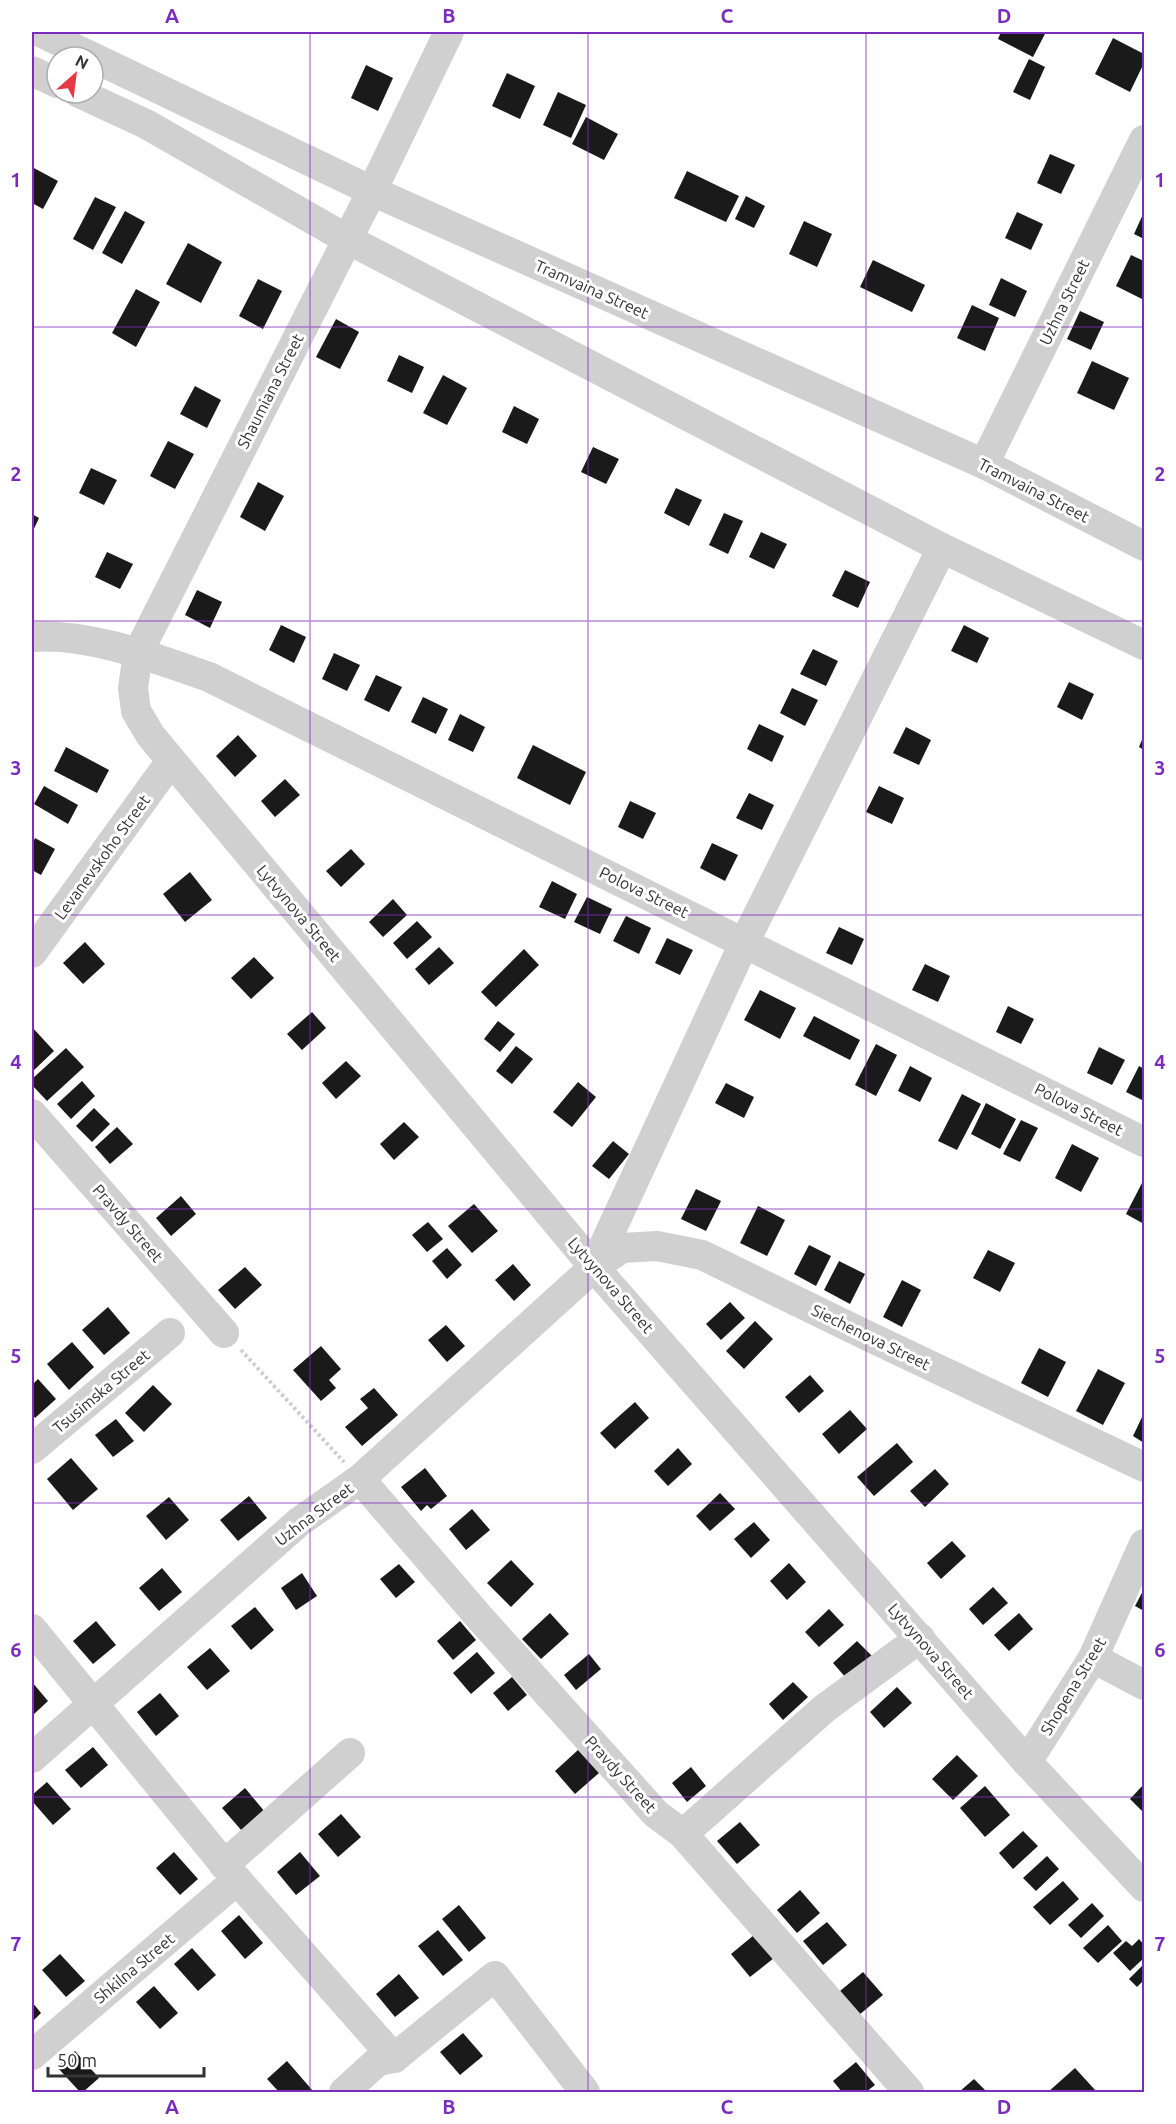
<svg xmlns="http://www.w3.org/2000/svg" width="1176" height="2124" font-family="Ubuntu,sans-serif">
	<rect width="100%" height="100%" fill="#fff"/>
	<g fill="#1a1a1a">
		<polygon points="1001,32 1046,32 1033,57 998,39"/>
		<polygon points="1113,38 1144,54 1144,63 1130,92 1095,74"/>
		<polygon points="1029,59 1045,67 1030,100 1013,92"/>
		<polygon points="366,65 393,78 378,111 351,98"/>
		<polygon points="507,73 535,86 520,119 492,106"/>
		<polygon points="558,92 586,105 571,138 543,125"/>
		<polygon points="586,117 618,134 604,160 572,144"/>
		<polygon points="1050,154 1075,165 1061,194 1037,183"/>
		<polygon points="32,167 58,181 43,209 32,203"/>
		<polygon points="687,171 739,196 726,222 674,198"/>
		<polygon points="746,196 765,206 754,228 735,219"/>
		<polygon points="95,197 116,207 93,250 73,239"/>
		<polygon points="125,211 145,222 122,264 102,253"/>
		<polygon points="1017,212 1043,224 1031,250 1005,238"/>
		<polygon points="1144,212 1144,239 1134,234"/>
		<polygon points="804,221 832,234 817,267 789,254"/>
		<polygon points="188,243 222,262 201,303 166,284"/>
		<polygon points="1131,255 1144,261 1144,300 1116,286"/>
		<polygon points="873,260 925,285 912,312 860,287"/>
		<polygon points="1001,278 1027,291 1015,317 989,305"/>
		<polygon points="258,279 282,291 263,329 239,316"/>
		<polygon points="136,289 160,302 136,347 112,333"/>
		<polygon points="972,305 999,318 985,351 957,338"/>
		<polygon points="1080,311 1104,322 1091,350 1067,339"/>
		<polygon points="336,319 359,332 340,369 316,357"/>
		<polygon points="399,355 424,367 412,393 387,381"/>
		<polygon points="1092,361 1129,378 1114,410 1077,393"/>
		<polygon points="443,375 467,388 447,425 423,413"/>
		<polygon points="195,386 221,400 207,428 180,414"/>
		<polygon points="514,406 539,419 527,444 502,432"/>
		<polygon points="168,441 194,454 175,489 150,476"/>
		<polygon points="593,447 619,459 606,484 581,472"/>
		<polygon points="91,468 117,480 104,505 79,493"/>
		<polygon points="258,482 284,496 265,531 240,517"/>
		<polygon points="676,488 702,500 689,526 664,513"/>
		<polygon points="724,513 743,521 728,554 709,545"/>
		<polygon points="32,514 39,518 32,533"/>
		<polygon points="761,532 787,544 774,569 749,557"/>
		<polygon points="107,552 133,564 120,589 95,577"/>
		<polygon points="845,570 870,582 858,608 832,596"/>
		<polygon points="197,590 222,602 210,628 185,615"/>
		<polygon points="281,625 306,637 294,663 269,650"/>
		<polygon points="964,625 989,638 977,663 951,651"/>
		<polygon points="813,649 838,661 826,686 800,674"/>
		<polygon points="334,653 360,665 347,691 322,679"/>
		<polygon points="376,675 402,687 389,712 364,700"/>
		<polygon points="1069,682 1094,694 1082,720 1057,707"/>
		<polygon points="792,688 818,700 805,726 780,713"/>
		<polygon points="423,697 448,709 436,734 411,722"/>
		<polygon points="460,714 485,727 473,752 448,740"/>
		<polygon points="759,724 784,736 772,762 747,749"/>
		<polygon points="906,727 931,740 919,765 893,753"/>
		<polygon points="238,735 257,756 235,777 216,756"/>
		<polygon points="1144,735 1144,750 1139,747"/>
		<polygon points="533,745 586,772 570,805 517,778"/>
		<polygon points="66,747 109,770 97,793 54,771"/>
		<polygon points="285,779 300,795 275,817 261,801"/>
		<polygon points="44,786 78,805 68,824 34,804"/>
		<polygon points="879,786 904,798 892,824 866,812"/>
		<polygon points="749,793 774,805 762,830 736,818"/>
		<polygon points="630,801 656,813 643,839 618,827"/>
		<polygon points="35,838 55,849 41,875 32,870 32,845"/>
		<polygon points="712,843 738,855 725,881 700,868"/>
		<polygon points="351,849 365,864 341,887 326,871"/>
		<polygon points="190,872 212,900 185,922 163,894"/>
		<polygon points="552,881 577,894 565,919 539,907"/>
		<polygon points="587,897 612,909 600,934 574,922"/>
		<polygon points="393,899 407,915 383,937 369,922"/>
		<polygon points="626,916 651,928 639,954 613,941"/>
		<polygon points="417,921 432,937 407,959 393,943"/>
		<polygon points="839,927 864,939 852,965 826,953"/>
		<polygon points="667,938 693,950 680,975 655,963"/>
		<polygon points="85,942 105,964 83,984 63,963"/>
		<polygon points="439,947 454,963 429,985 415,969"/>
		<polygon points="524,949 539,965 496,1007 481,992"/>
		<polygon points="254,957 274,978 251,999 231,978"/>
		<polygon points="925,964 950,976 938,1002 912,990"/>
		<polygon points="760,990 796,1008 780,1039 744,1020"/>
		<polygon points="1008,1006 1034,1019 1021,1044 996,1032"/>
		<polygon points="312,1012 326,1028 302,1050 287,1034"/>
		<polygon points="814,1016 860,1040 850,1060 803,1036"/>
		<polygon points="498,1021 515,1034 500,1052 484,1039"/>
		<polygon points="32,1027 54,1051 32,1072"/>
		<polygon points="876,1044 897,1055 876,1096 855,1085"/>
		<polygon points="516,1046 533,1059 512,1084 496,1071"/>
		<polygon points="1099,1047 1125,1060 1112,1085 1087,1073"/>
		<polygon points="66,1048 84,1067 47,1101 32,1085 32,1079"/>
		<polygon points="346,1061 361,1076 336,1099 322,1083"/>
		<polygon points="910,1066 932,1078 920,1102 898,1091"/>
		<polygon points="1139,1066 1144,1069 1144,1101 1126,1092"/>
		<polygon points="82,1081 95,1096 71,1119 57,1104"/>
		<polygon points="578,1082 596,1097 572,1127 553,1112"/>
		<polygon points="726,1083 754,1097 744,1118 715,1103"/>
		<polygon points="962,1094 981,1104 957,1150 938,1141"/>
		<polygon points="986,1103 1016,1119 1000,1149 971,1134"/>
		<polygon points="94,1108 110,1124 92,1142 76,1126"/>
		<polygon points="1021,1120 1038,1128 1020,1162 1003,1154"/>
		<polygon points="404,1122 419,1137 394,1160 380,1144"/>
		<polygon points="117,1127 133,1144 110,1164 95,1147"/>
		<polygon points="613,1141 629,1154 609,1179 592,1166"/>
		<polygon points="1072,1144 1099,1158 1081,1192 1055,1178"/>
		<polygon points="1142,1183 1144,1184 1144,1224 1126,1214"/>
		<polygon points="696,1189 721,1201 706,1231 681,1219"/>
		<polygon points="181,1196 196,1214 171,1236 156,1218"/>
		<polygon points="474,1204 498,1231 472,1253 448,1226"/>
		<polygon points="758,1206 785,1220 767,1256 740,1243"/>
		<polygon points="428,1222 443,1239 427,1252 412,1235"/>
		<polygon points="809,1245 831,1256 816,1286 794,1274"/>
		<polygon points="447,1248 462,1265 447,1279 432,1261"/>
		<polygon points="988,1250 1015,1263 1000,1292 973,1278"/>
		<polygon points="839,1261 865,1274 850,1304 824,1290"/>
		<polygon points="513,1264 531,1285 514,1301 495,1280"/>
		<polygon points="245,1267 262,1285 235,1309 218,1290"/>
		<polygon points="902,1280 921,1290 902,1327 883,1317"/>
		<polygon points="730,1302 745,1318 721,1340 706,1324"/>
		<polygon points="108,1307 130,1333 104,1355 82,1330"/>
		<polygon points="755,1321 773,1339 744,1369 726,1351"/>
		<polygon points="446,1325 465,1346 447,1362 428,1340"/>
		<polygon points="72,1342 94,1367 69,1390 47,1364"/>
		<polygon points="321,1346 341,1369 329,1380 336,1388 321,1401 293,1370"/>
		<polygon points="1039,1348 1066,1362 1048,1397 1021,1383"/>
		<polygon points="1098,1369 1125,1383 1103,1425 1076,1411"/>
		<polygon points="810,1375 824,1391 799,1413 785,1397"/>
		<polygon points="38,1379 56,1399 35,1418 32,1414 32,1385"/>
		<polygon points="153,1385 172,1404 144,1432 125,1413"/>
		<polygon points="374,1388 398,1415 362,1446 345,1427 368,1408 360,1399"/>
		<polygon points="635,1402 649,1418 615,1449 600,1433"/>
		<polygon points="850,1410 867,1429 839,1454 822,1434"/>
		<polygon points="1144,1413 1144,1443 1133,1436"/>
		<polygon points="116,1419 134,1441 113,1457 95,1435"/>
		<polygon points="897,1443 913,1462 874,1496 857,1477"/>
		<polygon points="678,1448 692,1464 668,1486 654,1471"/>
		<polygon points="71,1458 98,1489 73,1510 47,1479"/>
		<polygon points="425,1468 447,1496 431,1509 427,1505 421,1511 401,1487"/>
		<polygon points="935,1469 949,1484 925,1507 910,1491"/>
		<polygon points="720,1493 735,1509 710,1531 696,1516"/>
		<polygon points="249,1496 267,1518 238,1541 220,1520"/>
		<polygon points="169,1497 189,1520 166,1540 146,1516"/>
		<polygon points="472,1509 490,1530 466,1550 449,1529"/>
		<polygon points="754,1522 770,1540 751,1558 734,1539"/>
		<polygon points="952,1541 966,1556 941,1579 927,1563"/>
		<polygon points="511,1560 534,1584 511,1607 487,1583"/>
		<polygon points="789,1563 806,1582 787,1600 770,1581"/>
		<polygon points="399,1564 415,1582 396,1598 380,1579"/>
		<polygon points="162,1568 182,1592 159,1611 139,1588"/>
		<polygon points="302,1573 317,1596 296,1610 281,1588"/>
		<polygon points="993,1587 1008,1603 983,1625 969,1609"/>
		<polygon points="1144,1589 1144,1611 1135,1606"/>
		<polygon points="255,1607 274,1630 251,1650 231,1626"/>
		<polygon points="829,1609 844,1625 819,1647 805,1632"/>
		<polygon points="550,1613 569,1634 541,1659 522,1639"/>
		<polygon points="1019,1613 1033,1629 1009,1651 994,1635"/>
		<polygon points="96,1621 116,1645 93,1664 73,1641"/>
		<polygon points="460,1621 476,1640 453,1660 437,1641"/>
		<polygon points="857,1641 872,1656 847,1679 833,1663"/>
		<polygon points="210,1648 230,1671 207,1690 187,1667"/>
		<polygon points="477,1652 495,1673 471,1694 453,1673"/>
		<polygon points="589,1654 601,1669 576,1690 564,1675"/>
		<polygon points="512,1677 527,1695 508,1711 493,1693"/>
		<polygon points="32,1682 48,1701 32,1716"/>
		<polygon points="793,1682 808,1697 783,1720 769,1704"/>
		<polygon points="897,1687 912,1703 884,1728 870,1712"/>
		<polygon points="160,1693 179,1716 156,1736 137,1712"/>
		<polygon points="93,1747 108,1765 81,1788 65,1770"/>
		<polygon points="578,1750 599,1773 575,1794 555,1771"/>
		<polygon points="957,1755 978,1776 953,1800 932,1779"/>
		<polygon points="691,1767 706,1786 687,1802 672,1783"/>
		<polygon points="47,1782 71,1809 53,1825 32,1801 32,1795"/>
		<polygon points="1144,1784 1144,1813 1130,1799"/>
		<polygon points="985,1786 1010,1815 985,1837 960,1808"/>
		<polygon points="245,1788 265,1812 242,1831 222,1808"/>
		<polygon points="341,1814 361,1837 338,1857 318,1834"/>
		<polygon points="740,1822 760,1845 737,1864 717,1841"/>
		<polygon points="1023,1831 1038,1846 1013,1869 999,1853"/>
		<polygon points="174,1852 198,1879 180,1895 156,1868"/>
		<polygon points="300,1852 320,1876 296,1895 277,1872"/>
		<polygon points="1047,1856 1059,1869 1036,1891 1023,1878"/>
		<polygon points="1063,1881 1079,1899 1050,1925 1033,1907"/>
		<polygon points="800,1890 820,1913 797,1933 777,1910"/>
		<polygon points="1092,1903 1104,1916 1081,1938 1068,1925"/>
		<polygon points="459,1905 486,1938 469,1952 442,1919"/>
		<polygon points="239,1915 263,1943 245,1959 221,1931"/>
		<polygon points="827,1922 847,1945 823,1965 803,1941"/>
		<polygon points="1108,1925 1122,1941 1098,1963 1083,1948"/>
		<polygon points="438,1930 463,1960 443,1976 418,1946"/>
		<polygon points="754,1935 774,1958 750,1977 731,1954"/>
		<polygon points="1139,1939 1144,1945 1144,1958 1130,1971 1113,1953 1126,1941 1132,1946"/>
		<polygon points="192,1948 216,1975 198,1991 174,1964"/>
		<polygon points="60,1954 85,1981 66,1997 42,1970"/>
		<polygon points="1144,1964 1144,1980 1137,1987 1129,1979"/>
		<polygon points="863,1972 883,1995 859,2015 840,1991"/>
		<polygon points="399,1974 419,1998 395,2017 376,1994"/>
		<polygon points="154,1986 178,2013 160,2029 136,2002"/>
		<polygon points="32,2002 41,2013 32,2022"/>
		<polygon points="463,2033 483,2056 460,2075 440,2052"/>
		<polygon points="75,2051 99,2078 83,2092 80,2092 57,2067"/>
		<polygon points="287,2061 313,2091 312,2092 279,2092 267,2079"/>
		<polygon points="856,2062 875,2085 866,2092 842,2092 833,2081"/>
		<polygon points="1075,2068 1096,2091 1093,2092 1048,2092"/>
		<polygon points="974,2079 987,2092 959,2092"/>
	</g>
	<g fill="none" stroke-linecap="round" stroke-linejoin="round">
		<polyline stroke="#cdcdcd" stroke-width="4" stroke-dasharray="3 3" stroke-linecap="butt" points="241,1350 344,1462"/>
		<g stroke="#d0d0d0" stroke-width="30">
			<polyline points="40,32 372,191 984,464 1144,546"/>
			<polyline points="449,32 372,191 138,653 133,688 136,711 151,736 594,1267 1027,1762 1144,1887"/>
			<polyline points="32,71 57,83"/>
			<polyline points="79,93 146,124 347,239 942,548 1144,645"/>
			<polyline points="984,464 1144,140"/>
			<path d="M 32,637 C 87,632 157,659 209,677 L 1144,1142"/>
			<polyline points="32,953 171,761"/>
			<polyline points="32,1114 224,1333"/>
			<polyline points="594,1267 745,941 942,548"/>
			<polyline points="32,1449 170,1333"/>
			<polyline points="360,1479 480,1618 656,1814 683,1834 909,2092"/>
			<polyline points="32,1629 237,1880 394,2058 495,1976 585,2092"/>
			<polyline points="1093,1658 1144,1685"/>
			<polyline points="32,1758 299,1522 360,1479 594,1267 622,1248 657,1246 702,1255 868,1336 1144,1467"/>
			<polyline points="1027,1762 1093,1658 1144,1544"/>
			<polyline points="683,1834 825,1708 920,1638"/>
			<polyline points="224,1865 350,1753"/>
			<polyline points="32,2055 237,1880"/>
			<polyline points="344,2092 378,2061 394,2058"/>
		</g>
	</g>
	<path fill="none" stroke="#7b2cbf" stroke-width="1.5" stroke-opacity="0.55" d="M 310,32 L 310,2092M 588,32 L 588,2092M 866,32 L 866,2092M 32,327 L 1144,327M 32,621 L 1144,621M 32,915 L 1144,915M 32,1209 L 1144,1209M 32,1503 L 1144,1503M 32,1797 L 1144,1797"/>
	<g text-anchor="middle" stroke-width="6" stroke-linejoin="round" paint-order="stroke">
		<g font-size="16" fill="#333" stroke="#fff">
			<text transform="translate(592 289) rotate(24)" y="6">Tramvaina Street</text>
			<text transform="translate(1064 302) rotate(-64)" y="6">Uzhna Street</text>
			<text transform="translate(270 391) rotate(-63)" y="6">Shaumiana Street</text>
			<text transform="translate(1034 490) rotate(27)" y="6">Tramvaina Street</text>
			<text transform="translate(102 857) rotate(-54)" y="6">Levanevskoho Street</text>
			<text transform="translate(644 892) rotate(26)" y="6">Polova Street</text>
			<text transform="translate(299 913) rotate(50)" y="6">Lytvynova Street</text>
			<text transform="translate(1079 1109) rotate(27)" y="6">Polova Street</text>
			<text transform="translate(128 1223) rotate(49)" y="6">Pravdy Street</text>
			<text transform="translate(611 1285) rotate(49)" y="6">Lytvynova Street</text>
			<text transform="translate(871 1337) rotate(26)" y="6">Siechenova Street</text>
			<text transform="translate(101 1391) rotate(-40)" y="6">Tsusimska Street</text>
			<text transform="translate(314 1514) rotate(-37)" y="6">Uzhna Street</text>
			<text transform="translate(931 1651) rotate(49)" y="6">Lytvynova Street</text>
			<text transform="translate(1073 1686) rotate(-59)" y="6">Shopena Street</text>
			<text transform="translate(621 1774) rotate(48)" y="6">Pravdy Street</text>
			<text transform="translate(134 1968) rotate(-40)" y="6">Shkilna Street</text>
		</g>
	</g>
	<rect width="1176" height="2124" fill="none" stroke="#ffffff" stroke-width="66"/>
	<g transform="translate(75 75) rotate(28)"><circle r="28" fill="#ffffff" stroke="#adadad" stroke-width="1.5"/>
	<path d="M0-4.5L10 22L0 15L-10 22Z" fill="#e63946"/>
	<text y="-9" font-size="16" font-weight="bold" text-anchor="middle" fill="#333333">N</text>
	</g>
	<path d="M48 2067v9h156v-9" fill="none" stroke="#333333" stroke-width="3"/>
	<text x="57" y="2067" font-size="18" fill="#333333" stroke="#ffffff" stroke-width="4.5" paint-order="stroke">50 m</text>
	<rect x="33" y="33" width="1110" height="2058" fill="none" stroke="#7b2cbf" stroke-width="2"/>
	<g font-size="20" text-anchor="middle" font-weight="bold" fill="#7b2cbf">
		<text x="172" y="23">A</text>
		<text x="449" y="23">B</text>
		<text x="727" y="23">C</text>
		<text x="1004" y="23">D</text>
		<text x="16" y="187">1</text>
		<text x="1160" y="187">1</text>
		<text x="16" y="481">2</text>
		<text x="1160" y="481">2</text>
		<text x="16" y="775">3</text>
		<text x="1160" y="775">3</text>
		<text x="16" y="1069">4</text>
		<text x="1160" y="1069">4</text>
		<text x="16" y="1363">5</text>
		<text x="1160" y="1363">5</text>
		<text x="16" y="1657">6</text>
		<text x="1160" y="1657">6</text>
		<text x="16" y="1951">7</text>
		<text x="1160" y="1951">7</text>
		<text x="172" y="2114">A</text>
		<text x="449" y="2114">B</text>
		<text x="727" y="2114">C</text>
		<text x="1004" y="2114">D</text>
	</g>
</svg>
